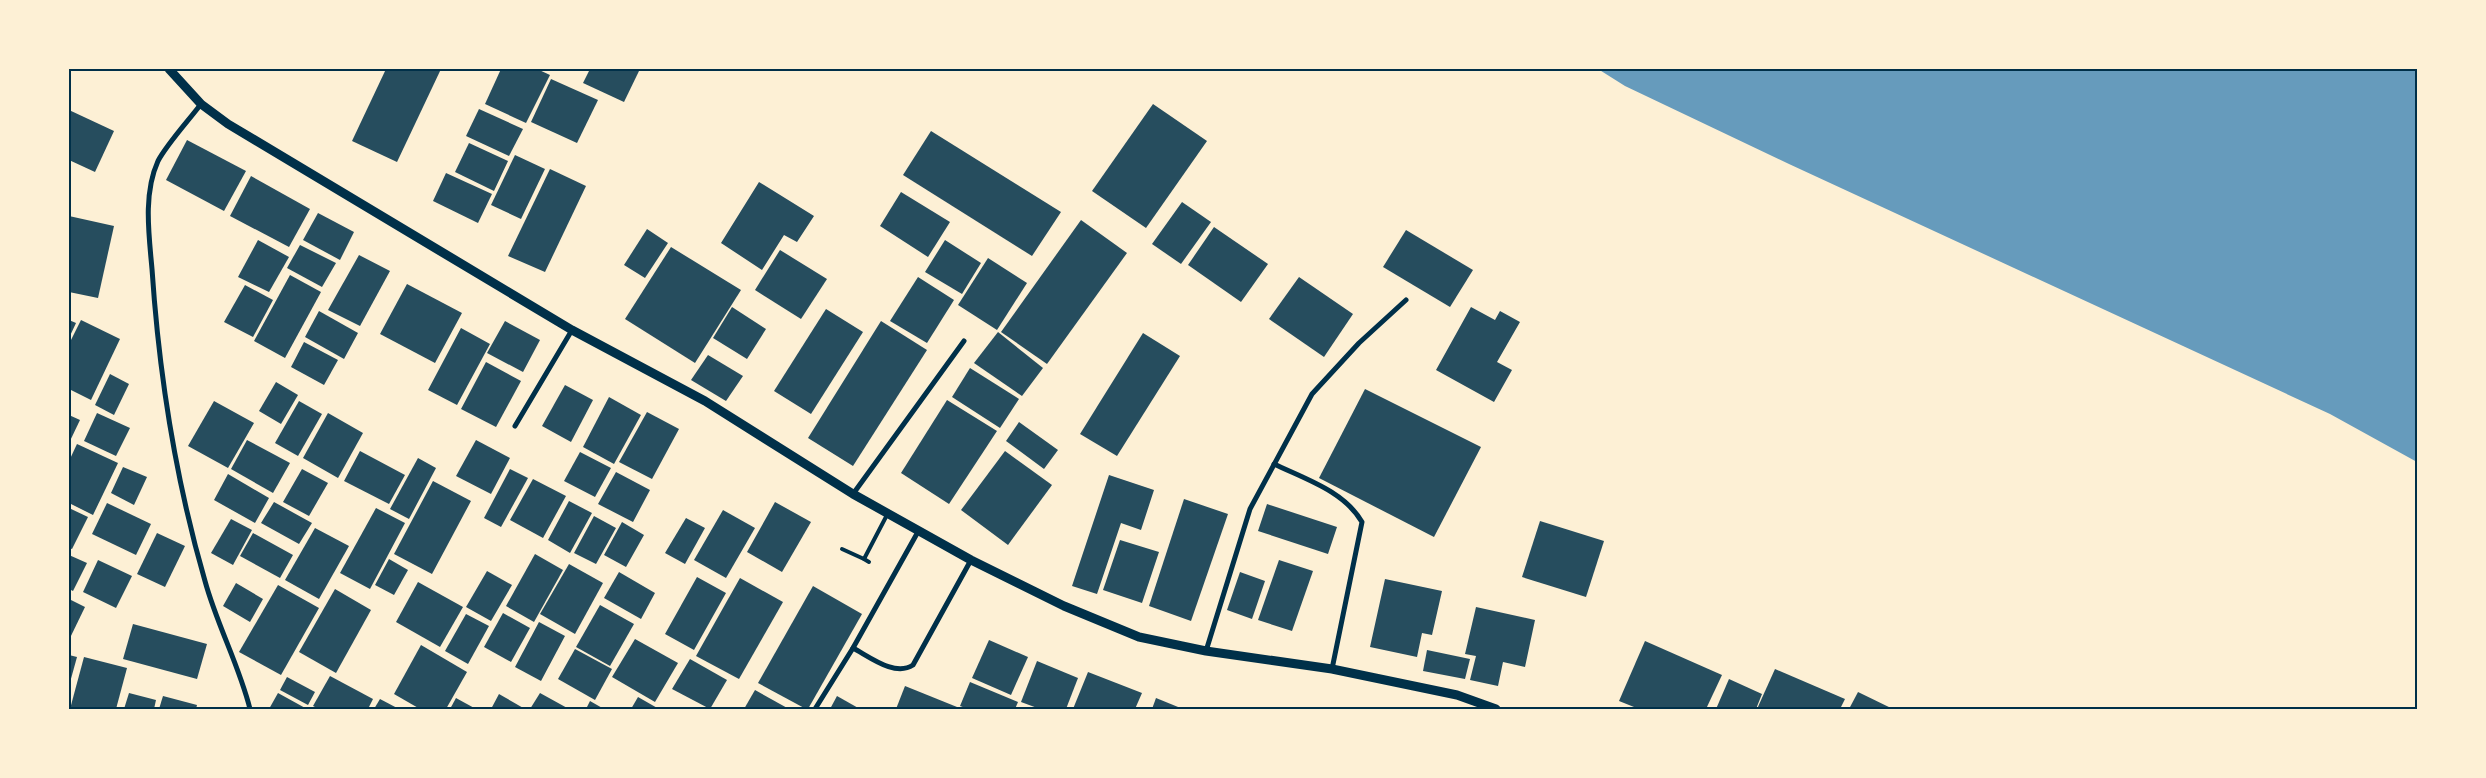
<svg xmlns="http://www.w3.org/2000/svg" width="2486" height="778" font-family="'PT Sans Narrow',sans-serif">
	<rect width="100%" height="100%" fill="#fdf0d5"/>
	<polygon fill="#669bbc" points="1598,69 2417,69 2417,462 2330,414 1789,164 1625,86"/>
	<g fill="#264d5e">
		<polygon points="386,69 441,69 397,162 352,141"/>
		<polygon points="501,69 537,69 550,75 526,123 485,104"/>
		<polygon points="590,69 634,69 639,71 624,102 583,83"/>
		<polygon points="551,79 598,100 577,143 531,122"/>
		<polygon points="1153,104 1207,141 1146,228 1092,191"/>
		<polygon points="479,109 523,129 509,156 466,136"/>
		<polygon points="69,110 114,131 95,172 69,160"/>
		<polygon points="931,131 1061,212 1032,256 903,175"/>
		<polygon points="187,140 246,171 224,211 166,180"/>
		<polygon points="469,143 508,161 494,191 455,172"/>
		<polygon points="515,155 545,169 521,219 491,205"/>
		<polygon points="550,169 586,186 545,272 508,256"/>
		<polygon points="446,173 492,194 478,223 433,201"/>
		<polygon points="251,176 310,209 289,247 230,216"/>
		<polygon points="759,182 814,216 797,242 784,235 762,270 721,243"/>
		<polygon points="901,192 950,222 928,257 880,226"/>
		<polygon points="1182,202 1211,222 1181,264 1152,244"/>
		<polygon points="318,213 354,232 340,260 303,240"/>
		<polygon points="69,216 114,226 98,298 69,292"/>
		<polygon points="1081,220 1127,253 1047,364 1001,332"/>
		<polygon points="1214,227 1268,264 1241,302 1188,265"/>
		<polygon points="647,229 668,243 645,278 624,265"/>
		<polygon points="1406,230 1473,270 1450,307 1383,267"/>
		<polygon points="258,240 289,257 269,292 238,277"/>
		<polygon points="945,240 981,263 962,294 925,272"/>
		<polygon points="300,245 336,263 322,287 287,268"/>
		<polygon points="671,247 741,290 695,363 625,319"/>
		<polygon points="780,250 827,279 801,319 755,290"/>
		<polygon points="359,255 390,271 360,326 328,310"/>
		<polygon points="988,258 1027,283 997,330 958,305"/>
		<polygon points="290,275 321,292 285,358 254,341"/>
		<polygon points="918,277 954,300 927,343 890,321"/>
		<polygon points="1299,277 1353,314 1324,357 1269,319"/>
		<polygon points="407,284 462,313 435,363 380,334"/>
		<polygon points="245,285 273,300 253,337 224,322"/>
		<polygon points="732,307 766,329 747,359 713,338"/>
		<polygon points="1471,307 1495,320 1500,311 1520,322 1497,362 1512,370 1494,402 1436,370"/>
		<polygon points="826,309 863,332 811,414 774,391"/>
		<polygon points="319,311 358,333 344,359 305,337"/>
		<polygon points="69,320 76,323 69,338"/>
		<polygon points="81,320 120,339 91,400 69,389 69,344"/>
		<polygon points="505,321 540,340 523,372 487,353"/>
		<polygon points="881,321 927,350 853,466 808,438"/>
		<polygon points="461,328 490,344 457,405 428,390"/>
		<polygon points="998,332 1043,368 1022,396 974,363"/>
		<polygon points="1143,333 1180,356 1117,456 1080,434"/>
		<polygon points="304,342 338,360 324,385 291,367"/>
		<polygon points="708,355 743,376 726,401 691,380"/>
		<polygon points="486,362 521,381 496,427 461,409"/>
		<polygon points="970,368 1019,399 1000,428 952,397"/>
		<polygon points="110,374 129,384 114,415 95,405"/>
		<polygon points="276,382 298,395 281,424 259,411"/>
		<polygon points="565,385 593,400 571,442 542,426"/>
		<polygon points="1365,389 1481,447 1434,537 1319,478"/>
		<polygon points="609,397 641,415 614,464 583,447"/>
		<polygon points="947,400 997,431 949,504 901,473"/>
		<polygon points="214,401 254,423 228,468 188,446"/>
		<polygon points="299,401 322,414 298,456 275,443"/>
		<polygon points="647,412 679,429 652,479 619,462"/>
		<polygon points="97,413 130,428 116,456 84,441"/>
		<polygon points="328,413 363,433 338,478 303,458"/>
		<polygon points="69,415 80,420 69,443"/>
		<polygon points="1019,422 1058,450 1044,469 1006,441"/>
		<polygon points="247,440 290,463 273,493 231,469"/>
		<polygon points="476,440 510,458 491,494 456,476"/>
		<polygon points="77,444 118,463 93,515 69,503 69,461"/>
		<polygon points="360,451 405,475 389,504 344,481"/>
		<polygon points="1005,451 1052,485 1008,545 961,510"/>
		<polygon points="580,452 611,468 595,497 564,481"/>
		<polygon points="418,458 436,468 409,519 390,509"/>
		<polygon points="123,467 147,477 134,505 111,493"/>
		<polygon points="302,469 328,483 309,516 283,502"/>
		<polygon points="510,469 528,478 501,527 484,518"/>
		<polygon points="616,472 650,490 633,522 598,504"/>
		<polygon points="228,474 269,498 255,523 214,500"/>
		<polygon points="1109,475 1154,490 1141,530 1121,523 1097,594 1072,586"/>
		<polygon points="533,479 566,496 543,538 510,520"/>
		<polygon points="433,481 471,501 432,574 394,554"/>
		<polygon points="1184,499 1228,514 1191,621 1149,606"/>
		<polygon points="569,501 592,513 570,553 548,540"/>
		<polygon points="274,502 312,523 299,544 261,523"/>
		<polygon points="775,502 811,522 782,572 747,552"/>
		<polygon points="107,503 151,524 136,555 92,534"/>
		<polygon points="1267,504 1337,527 1328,554 1258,531"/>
		<polygon points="69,508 88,517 72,549 69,548"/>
		<polygon points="376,508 405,523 370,589 340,573"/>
		<polygon points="723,510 755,528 726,578 694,560"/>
		<polygon points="594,516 616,528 596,564 574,553"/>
		<polygon points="686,518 705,528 685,564 665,553"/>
		<polygon points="231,519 252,530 233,565 211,553"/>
		<polygon points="1540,521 1604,541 1586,597 1522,577"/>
		<polygon points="622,522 644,535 626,567 604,555"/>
		<polygon points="315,528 349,546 319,599 285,580"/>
		<polygon points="157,533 185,546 165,587 137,574"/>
		<polygon points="253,533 293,555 280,578 240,556"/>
		<polygon points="1120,540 1159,552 1142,603 1103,590"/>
		<polygon points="535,554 563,570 534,622 506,606"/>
		<polygon points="69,555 87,563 73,591 69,589"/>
		<polygon points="389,559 408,570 394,595 375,585"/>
		<polygon points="98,560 132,576 116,608 83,592"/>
		<polygon points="1279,560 1313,571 1292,631 1258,620"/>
		<polygon points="569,564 603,583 575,634 540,614"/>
		<polygon points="487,571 512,585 491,621 466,607"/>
		<polygon points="619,572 655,593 641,619 604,598"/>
		<polygon points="1240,572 1265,581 1252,619 1227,610"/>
		<polygon points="697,577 726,593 694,650 665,634"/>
		<polygon points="740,578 783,602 739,679 696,656"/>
		<polygon points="1385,579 1442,591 1432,635 1422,633 1417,657 1370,647"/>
		<polygon points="418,582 463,607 440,647 396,622"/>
		<polygon points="236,583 263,599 250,622 223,606"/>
		<polygon points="278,585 319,608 281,675 239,652"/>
		<polygon points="813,586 862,614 808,709 806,709 758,683"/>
		<polygon points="335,589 371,610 336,673 299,652"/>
		<polygon points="69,599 85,607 69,640"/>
		<polygon points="600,605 634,624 610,666 576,647"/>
		<polygon points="1476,607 1535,620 1525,667 1503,662 1498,686 1470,680 1476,656 1465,654"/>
		<polygon points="503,613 530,628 511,662 484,647"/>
		<polygon points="466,614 489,626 468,664 445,651"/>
		<polygon points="539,622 565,636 541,681 515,667"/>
		<polygon points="133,624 207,644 197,679 123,659"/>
		<polygon points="635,639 678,663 655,702 612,677"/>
		<polygon points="989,640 1028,657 1011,695 972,678"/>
		<polygon points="1645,641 1722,675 1706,709 1639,709 1619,701"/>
		<polygon points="421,645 467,672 446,709 420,709 394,694"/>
		<polygon points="575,649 612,669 595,700 558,679"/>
		<polygon points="1427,650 1470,659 1465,679 1423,671"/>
		<polygon points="69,655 77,657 69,686"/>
		<polygon points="84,657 127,668 116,709 70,709"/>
		<polygon points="690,659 727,680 710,709 672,689"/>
		<polygon points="1037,661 1078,678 1066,709 1040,709 1021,702"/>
		<polygon points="1775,669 1845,699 1840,709 1757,709"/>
		<polygon points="1088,672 1142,693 1135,709 1073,709"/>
		<polygon points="330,676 373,699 368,709 319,709 313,706"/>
		<polygon points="287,677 315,692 308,705 280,690"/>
		<polygon points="1729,679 1762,694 1756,709 1716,709"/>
		<polygon points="970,682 1018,702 1015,709 968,709 960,706"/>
		<polygon points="905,686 962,709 896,709"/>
		<polygon points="755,690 789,709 744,709"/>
		<polygon points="1858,692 1893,709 1849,709"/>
		<polygon points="129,693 156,700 154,709 124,709"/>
		<polygon points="278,693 307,709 269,709"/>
		<polygon points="540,693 569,709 530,709"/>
		<polygon points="499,694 525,709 491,709"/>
		<polygon points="163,696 197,705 196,709 159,709"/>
		<polygon points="837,696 860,709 830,709"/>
		<polygon points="638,697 659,709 631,709"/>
		<polygon points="456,698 476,709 450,709"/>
		<polygon points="1156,698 1183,709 1152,709"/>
		<polygon points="380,699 399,709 374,709"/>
		<polygon points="590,701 604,709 586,709"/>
	</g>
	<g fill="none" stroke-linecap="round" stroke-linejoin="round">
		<g stroke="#003049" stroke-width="4">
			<polyline points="842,549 864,559"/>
			<polyline points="869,562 864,559 888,513"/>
		</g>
		<g stroke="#003049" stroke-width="5">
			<path d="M 201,104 C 189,120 167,144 158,161 C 143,194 149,235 152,269 C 159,374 176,481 205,581 C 217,625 239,665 250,709"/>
			<polyline points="515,426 572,330"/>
			<path d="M 1274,464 C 1305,479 1344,491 1362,522 L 1332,669"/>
			<polyline points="853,494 964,341"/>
			<path d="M 853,648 C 870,657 895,677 913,665 L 971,560"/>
			<polyline points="1206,651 1250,509 1312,394 1359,343 1406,300"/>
			<polyline points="815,709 853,648 919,530"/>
		</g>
		<polyline stroke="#003049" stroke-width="9" points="169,69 201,104 228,124 572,330 705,401 853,494 971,560 1064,606 1139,637 1206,651 1332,669 1457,695 1496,709"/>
	</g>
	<rect width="2486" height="778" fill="none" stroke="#fdf0d5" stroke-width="140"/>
	<rect x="70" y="70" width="2346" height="638" fill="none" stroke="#003049" stroke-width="2"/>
</svg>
